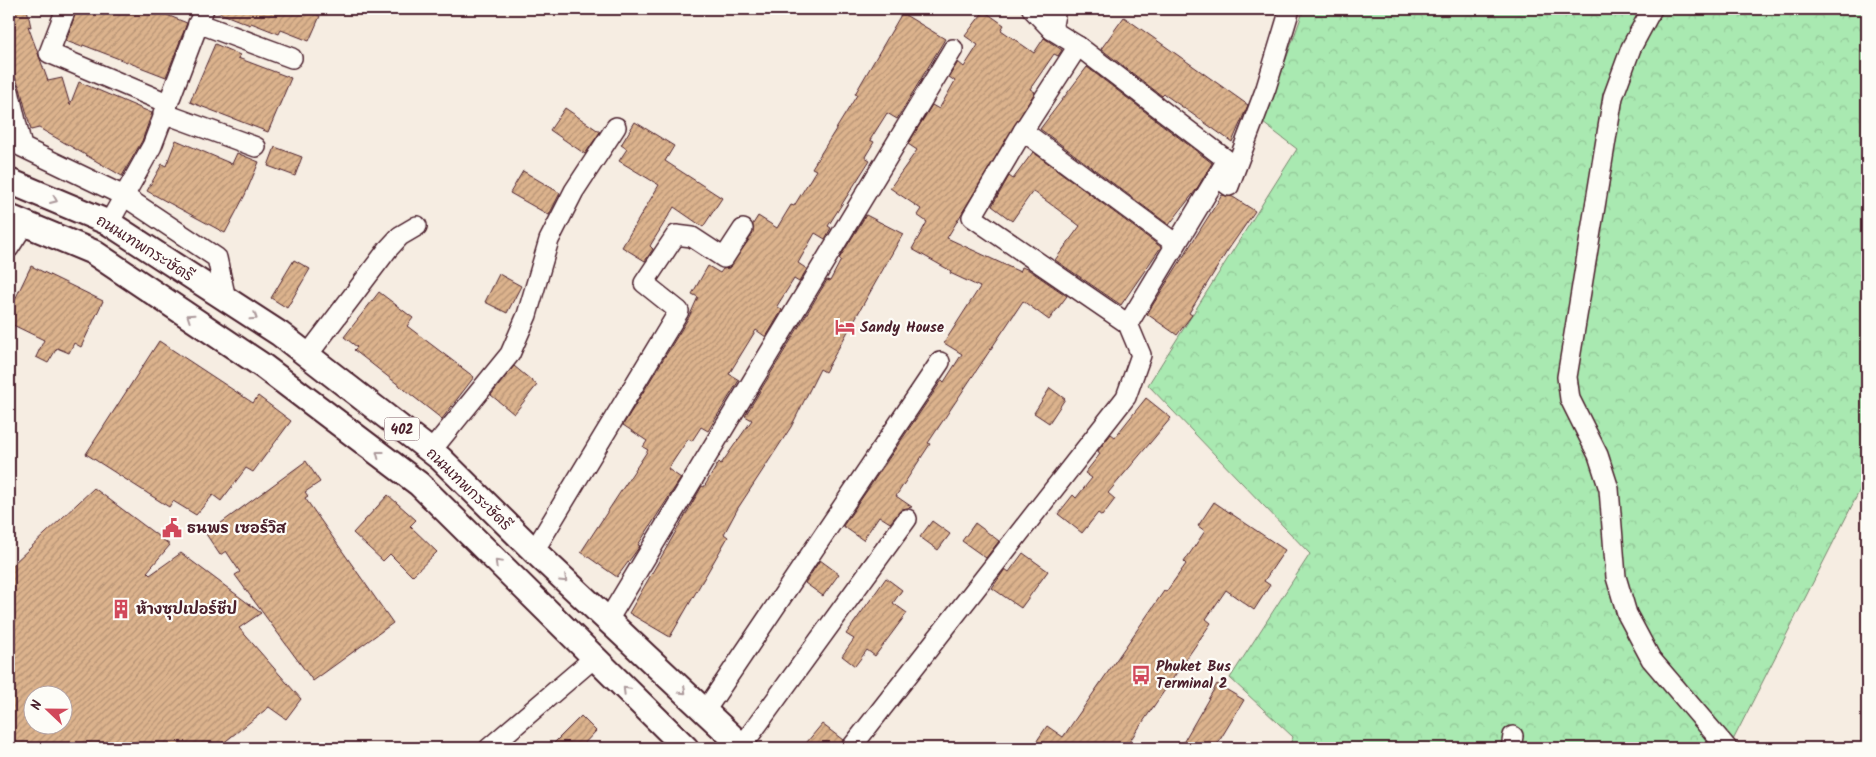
<svg xmlns="http://www.w3.org/2000/svg" width="1876" height="757" font-family="Kalam,'Playpen Sans Thai',sans-serif">
	<defs>
		<pattern id="forest-crowns" width="20" height="18" patternUnits="userSpaceOnUse" patternTransform="scale(1.25)"><rect width="20" height="18" fill="#a9e9b1"/><path d="M2 6a3 3 0 1 1 6 0M12 15a3 3 0 1 1 6 0" fill="none" stroke="#93c798"/></pattern>
		<pattern id="building-hatch" width="6" height="6" patternUnits="userSpaceOnUse" patternTransform="scale(1.25)"><rect width="6" height="6" fill="#dcb38d"/><path d="M-1 1l2-2M0 6l6-6M5 7l2-2" fill="none" stroke="#b49173"/></pattern>
	</defs>
	<rect width="100%" height="100%" fill="#f6ede2"/>
	<filter id="ink" filterUnits="userSpaceOnUse"><feTurbulence type="fractalNoise" baseFrequency=".02" numOctaves="2"/><feDisplacementMap in="SourceGraphic" scale="10" xChannelSelector="R" yChannelSelector="G"/><feConvolveMatrix kernelMatrix="1 2 1 2 8 2 1 2 1" color-interpolation-filters="sRGB"/></filter>
	<g filter="url(#ink)">
		<polygon fill="url(#forest-crowns)" stroke="#7a846e" points="1304,9 1867,9 1867,476 1729,748 1288,748 1293,737 1230,678 1310,554 1148,385 1297,149 1263,123"/>
		<g fill="url(#building-hatch)" stroke="#4a1f2b" fill-rule="evenodd">
			<polygon points="9,9 27,9 31,27 28,26 48,81 62,78 70,105 79,82 152,113 142,141 122,176 39,128 31,130 20,88 9,63"/>
			<polygon points="77,9 152,9 187,23 166,77 83,45 82,47 66,41"/>
			<polygon points="215,9 284,9 295,13 296,9 301,9 320,16 309,41 281,30 279,34 251,23 250,25 215,11"/>
			<polygon points="984,11 1004,25 1001,30 1034,53 1044,38 1062,50 1058,56 1054,54 1030,89 1035,92 947,238 1020,272 1022,267 1029,270 1067,296 1049,320 1023,301 928,443 930,444 896,496 912,507 902,509 890,523 879,516 863,540 843,526 942,380 944,382 962,354 944,343 980,287 950,273 951,271 912,249 927,222 917,215 921,209 890,188 917,150 908,144 932,105 939,109 955,81 949,77 958,62 964,67 978,45 965,36"/>
			<polygon points="902,13 945,39 897,119 887,113 870,140 874,142 865,157 870,160 828,226 831,228 825,239 815,233 798,263 807,269 799,282 794,279 777,306 782,310 766,337 756,330 729,374 739,380 738,382 708,431 701,427 692,441 688,439 668,469 681,478 638,545 640,546 617,577 581,552 648,450 643,447 647,441 623,425 689,317 698,297 692,294 708,266 720,273 723,269 729,268 752,235 753,224 758,216 777,228 791,205 794,206 816,170 812,168 857,95 855,94"/>
			<polygon points="1124,17 1248,105 1232,142 1164,94 1162,96 1101,49"/>
			<polygon points="215,44 240,55 238,58 291,78 268,132 190,102"/>
			<polygon points="1087,67 1212,163 1196,190 1169,225 1040,129"/>
			<polygon points="565,108 600,132 585,154 550,130"/>
			<polygon points="635,122 674,146 665,161 722,198 703,227 674,207 650,246 653,249 645,261 622,247 659,185 619,161 627,149 621,145"/>
			<polygon points="176,140 232,164 237,153 259,162 245,195 225,233 147,191 162,164 166,166"/>
			<polygon points="275,147 302,157 295,176 268,166"/>
			<polygon points="1033,152 1161,247 1121,305 1055,260 1080,226 1033,191 1012,221 992,206 1009,176 1013,179"/>
			<polygon points="523,171 560,193 549,215 510,193"/>
			<polygon points="1222,195 1233,197 1255,211 1226,253 1189,313 1192,315 1177,335 1147,314"/>
			<polygon points="866,215 903,234 825,372 820,369 791,427 738,508 724,534 728,537 670,637 629,613 702,486 704,487 719,462 721,464 752,420 745,416 827,280 830,281 841,260 839,259"/>
			<polygon points="294,260 310,269 287,308 271,298"/>
			<polygon points="31,266 103,301 81,347 74,343 69,353 57,348 48,363 36,357 44,340 9,323 9,312"/>
			<polygon points="499,274 521,286 507,313 485,302"/>
			<polygon points="379,292 413,318 407,326 474,377 442,419 354,350 357,347 344,337"/>
			<polygon points="159,341 253,403 258,396 291,421 253,472 246,468 221,501 213,495 196,515 173,501 169,507 86,454"/>
			<polygon points="514,366 537,385 514,414 491,395"/>
			<polygon points="1050,388 1065,399 1049,423 1034,413"/>
			<polygon points="1146,398 1171,418 1108,493 1115,499 1102,516 1098,513 1082,533 1058,514 1073,495 1076,498 1092,478 1085,473 1100,454 1098,451 1111,434 1115,437"/>
			<polygon points="306,461 320,482 305,492 308,496 305,498 393,623 313,681 235,575 240,572 226,551 220,555 206,534"/>
			<path d="M 94,488 L 170,545 L 147,572 L 150,575 L 181,553 L 261,613 L 239,628 L 301,699 L 286,719 L 269,707 L 217,748 L 9,748 L 9,580 L 13,564 ZM 32,694 L 62,694 L 62,724 L 32,724 Z"/>
			<polygon points="388,495 416,520 410,526 437,552 412,576 390,554 383,561 353,533"/>
			<polygon points="1214,502 1285,550 1264,581 1270,585 1254,610 1226,590 1206,619 1211,623 1125,748 1032,748 1047,726 1063,737 1164,591 1166,592 1186,564 1184,562 1205,531 1198,526"/>
			<polygon points="932,521 950,534 938,550 920,537"/>
			<polygon points="975,523 999,541 986,558 962,541"/>
			<polygon points="1023,553 1048,571 1021,608 992,588 1005,569 1009,572"/>
			<polygon points="820,560 839,574 823,596 805,583"/>
			<polygon points="886,578 902,590 893,603 907,613 875,656 867,650 855,666 842,656 854,639 846,634"/>
			<polygon points="1217,684 1244,700 1215,748 1180,748"/>
			<polygon points="581,716 596,731 580,748 549,748"/>
			<polygon points="822,724 843,740 840,748 802,748"/>
		</g>
		<g fill="none" stroke-linecap="round" stroke-linejoin="round">
			<defs>
				<g id="minor">
					<polyline points="66,9 49,53 167,103"/>
					<polyline points="1032,9 1052,30 1078,46 1227,160 1128,324"/>
					<polyline points="1652,9 1631,48 1613,97 1567,377 1570,399 1598,455 1609,489 1616,577 1627,614 1651,659 1727,748"/>
					<polyline points="198,23 292,58"/>
					<polyline points="1052,30 1056,9"/>
					<polyline points="9,91 22,147 124,196 217,258 226,299"/>
					<polyline points="163,113 256,147"/>
					<polyline points="1023,131 1176,244"/>
					<polyline points="1217,177 1229,186 1266,88 1290,9"/>
					<polyline points="109,223 152,146 204,9"/>
					<polyline points="9,248 25,223"/>
					<polyline points="307,356 388,249 400,236 417,226"/>
					<polyline points="431,451 510,354 527,315 549,240 574,191 616,127"/>
					<polyline points="534,551 679,311 644,283 676,235 692,237 724,258 743,229"/>
					<polyline points="608,620 953,49"/>
					<polyline points="705,711 940,362"/>
					<polyline points="742,746 907,519"/>
					<polyline points="489,748 594,658"/>
					<polyline points="851,748 1126,397 1141,355 1128,324 972,217 1023,131 1078,46"/>
					<polyline points="1511,748 1513,736"/>
				</g>
				<g id="major">
					<polyline points="9,181 109,223 280,334 441,459 534,551 744,748"/>
					<polyline points="9,217 93,252 263,366 419,484 686,748"/>
				</g>
			</defs>
			<use href="#minor" stroke="#4a1f2b" stroke-width="22"/>
			<use href="#major" stroke="#4a1f2b" stroke-width="28"/>
			<use href="#minor" stroke="#fdfcf7" stroke-width="19"/>
			<use href="#major" stroke="#fdfcf7" stroke-width="24"/>
		</g>
		<defs><path id="oneway-chevron" d="M-2-3.5L2.5 0L-2 3.5" fill="none" stroke-width="1.6" stroke-linecap="round" stroke-linejoin="round" transform="scale(1.25)"/></defs>
		<g stroke="#ac999b">
			<use href="#oneway-chevron" transform="translate(54 200) rotate(23)"/>
			<use href="#oneway-chevron" transform="translate(190 317) rotate(-146)"/>
			<use href="#oneway-chevron" transform="translate(254 317) rotate(33)"/>
			<use href="#oneway-chevron" transform="translate(379 454) rotate(-143)"/>
			<use href="#oneway-chevron" transform="translate(498 563) rotate(-135)"/>
			<use href="#oneway-chevron" transform="translate(564 579) rotate(43)"/>
			<use href="#oneway-chevron" transform="translate(626 690) rotate(-135)"/>
			<use href="#oneway-chevron" transform="translate(683 691) rotate(43)"/>
		</g>
	</g>
	<defs>
		<symbol id="hotel-bare" viewBox="-9 -9 18 18"><path d="M-6-4.5h1.5V1H6V5H4.5V3h-9V5H-6ZM-4 0a1.8 1.8 0 1 1 3.6 0ZM.5 0V-2.5h3Q6-2.5 6 0Z" fill="#d1495b" stroke="#fdfcf7" stroke-width="2.5" paint-order="stroke"/></symbol>
		<symbol id="civic-bare" viewBox="-9 -9 18 18"><path d="M-.6-6.5H3V-4.5H.6V-3L4-1V1h2V6H-6V1h2V-1L-.6-3ZM-1.2 2.5V6h2.4V2.5Z" fill="#d1495b" stroke="#fdfcf7" stroke-width="2.5" paint-order="stroke"/></symbol>
		<symbol id="building-bare" viewBox="-9 -9 18 18"><path d="M-4-6H4V6H1V3H-1V6H-4ZM-2.5-4.3h1.7v1.8h-1.7ZM.8-4.3h1.7v1.8H.8ZM-2.5-1h1.7V.8h-1.7ZM.8-1h1.7V.8H.8Z" fill="#d1495b" stroke="#fdfcf7" stroke-width="2.5" paint-order="stroke"/></symbol>
		<symbol id="bus-bare" viewBox="-9 -9 18 18"><path d="M-5-6H5V4H4V6H2V4H-2V6H-4V4H-5ZM-3.5-4V0h7V-4ZM-3.5 1.2v1.5H-2V1.2ZM2 1.2v1.5H3.5V1.2Z" fill="#d1495b" stroke="#fdfcf7" stroke-width="2.5" paint-order="stroke"/></symbol>
	</defs>
	<g fill-rule="evenodd">
		<use href="#hotel-bare" x="831" y="313" width="28" height="28"/>
		<use href="#civic-bare" x="158" y="514" width="28" height="28"/>
		<use href="#building-bare" x="107" y="595" width="28" height="28"/>
		<use href="#bus-bare" x="1127" y="661" width="28" height="28"/>
	</g>
	<g text-anchor="middle" stroke-width="4.5" stroke-linejoin="round" paint-order="stroke">
		<rect fill="#fdfcf7" stroke="#806168" stroke-width="1" x="384.5" y="417.5" width="35" height="23" rx="4"/>
		<g font-size="14" font-weight="bold" fill="#4a1f2b">
			<text x="402" y="434">402</text>
		</g>
		<g font-size="15" fill="#4a1f2b" stroke="#fdfcf7">
			<text transform="translate(145 248) rotate(32)" y="5">ถนนเทพกระษัตรี</text>
			<text transform="translate(469 489) rotate(44)" y="5">ถนนเทพกระษัตรี</text>
		</g>
		<g font-size="15" font-weight="bold" fill="#4a1f2b" stroke="#fdfcf7" text-anchor="start">
			<text x="860" y="332">Sandy House</text>
			<text x="187" y="533">ธนพร เซอร์วิส</text>
			<text x="136" y="614">ห้างซุปเปอร์ชีป</text>
			<text x="1156" y="671">Phuket Bus<tspan x="1156" dy="17">Terminal 2</tspan></text>
		</g>
	</g>
	<rect width="1876" height="757" fill="none" stroke="#fdfcf7" stroke-width="30"/>
	<rect x="15" y="15" width="1846" height="727" fill="none" stroke="#4a1f2b" stroke-width="2" filter="url(#ink)"/>
	<g transform="translate(48 710) rotate(292)"><circle r="24" fill="#fdfcf7" stroke="#b5a4a5"/>
	<path d="M0-4L9 19L0 12L-9 19Z" fill="#d1495b"/>
	<text y="-8" font-size="14" font-weight="bold" text-anchor="middle" fill="#4a1f2b">N</text>
	</g>
</svg>
